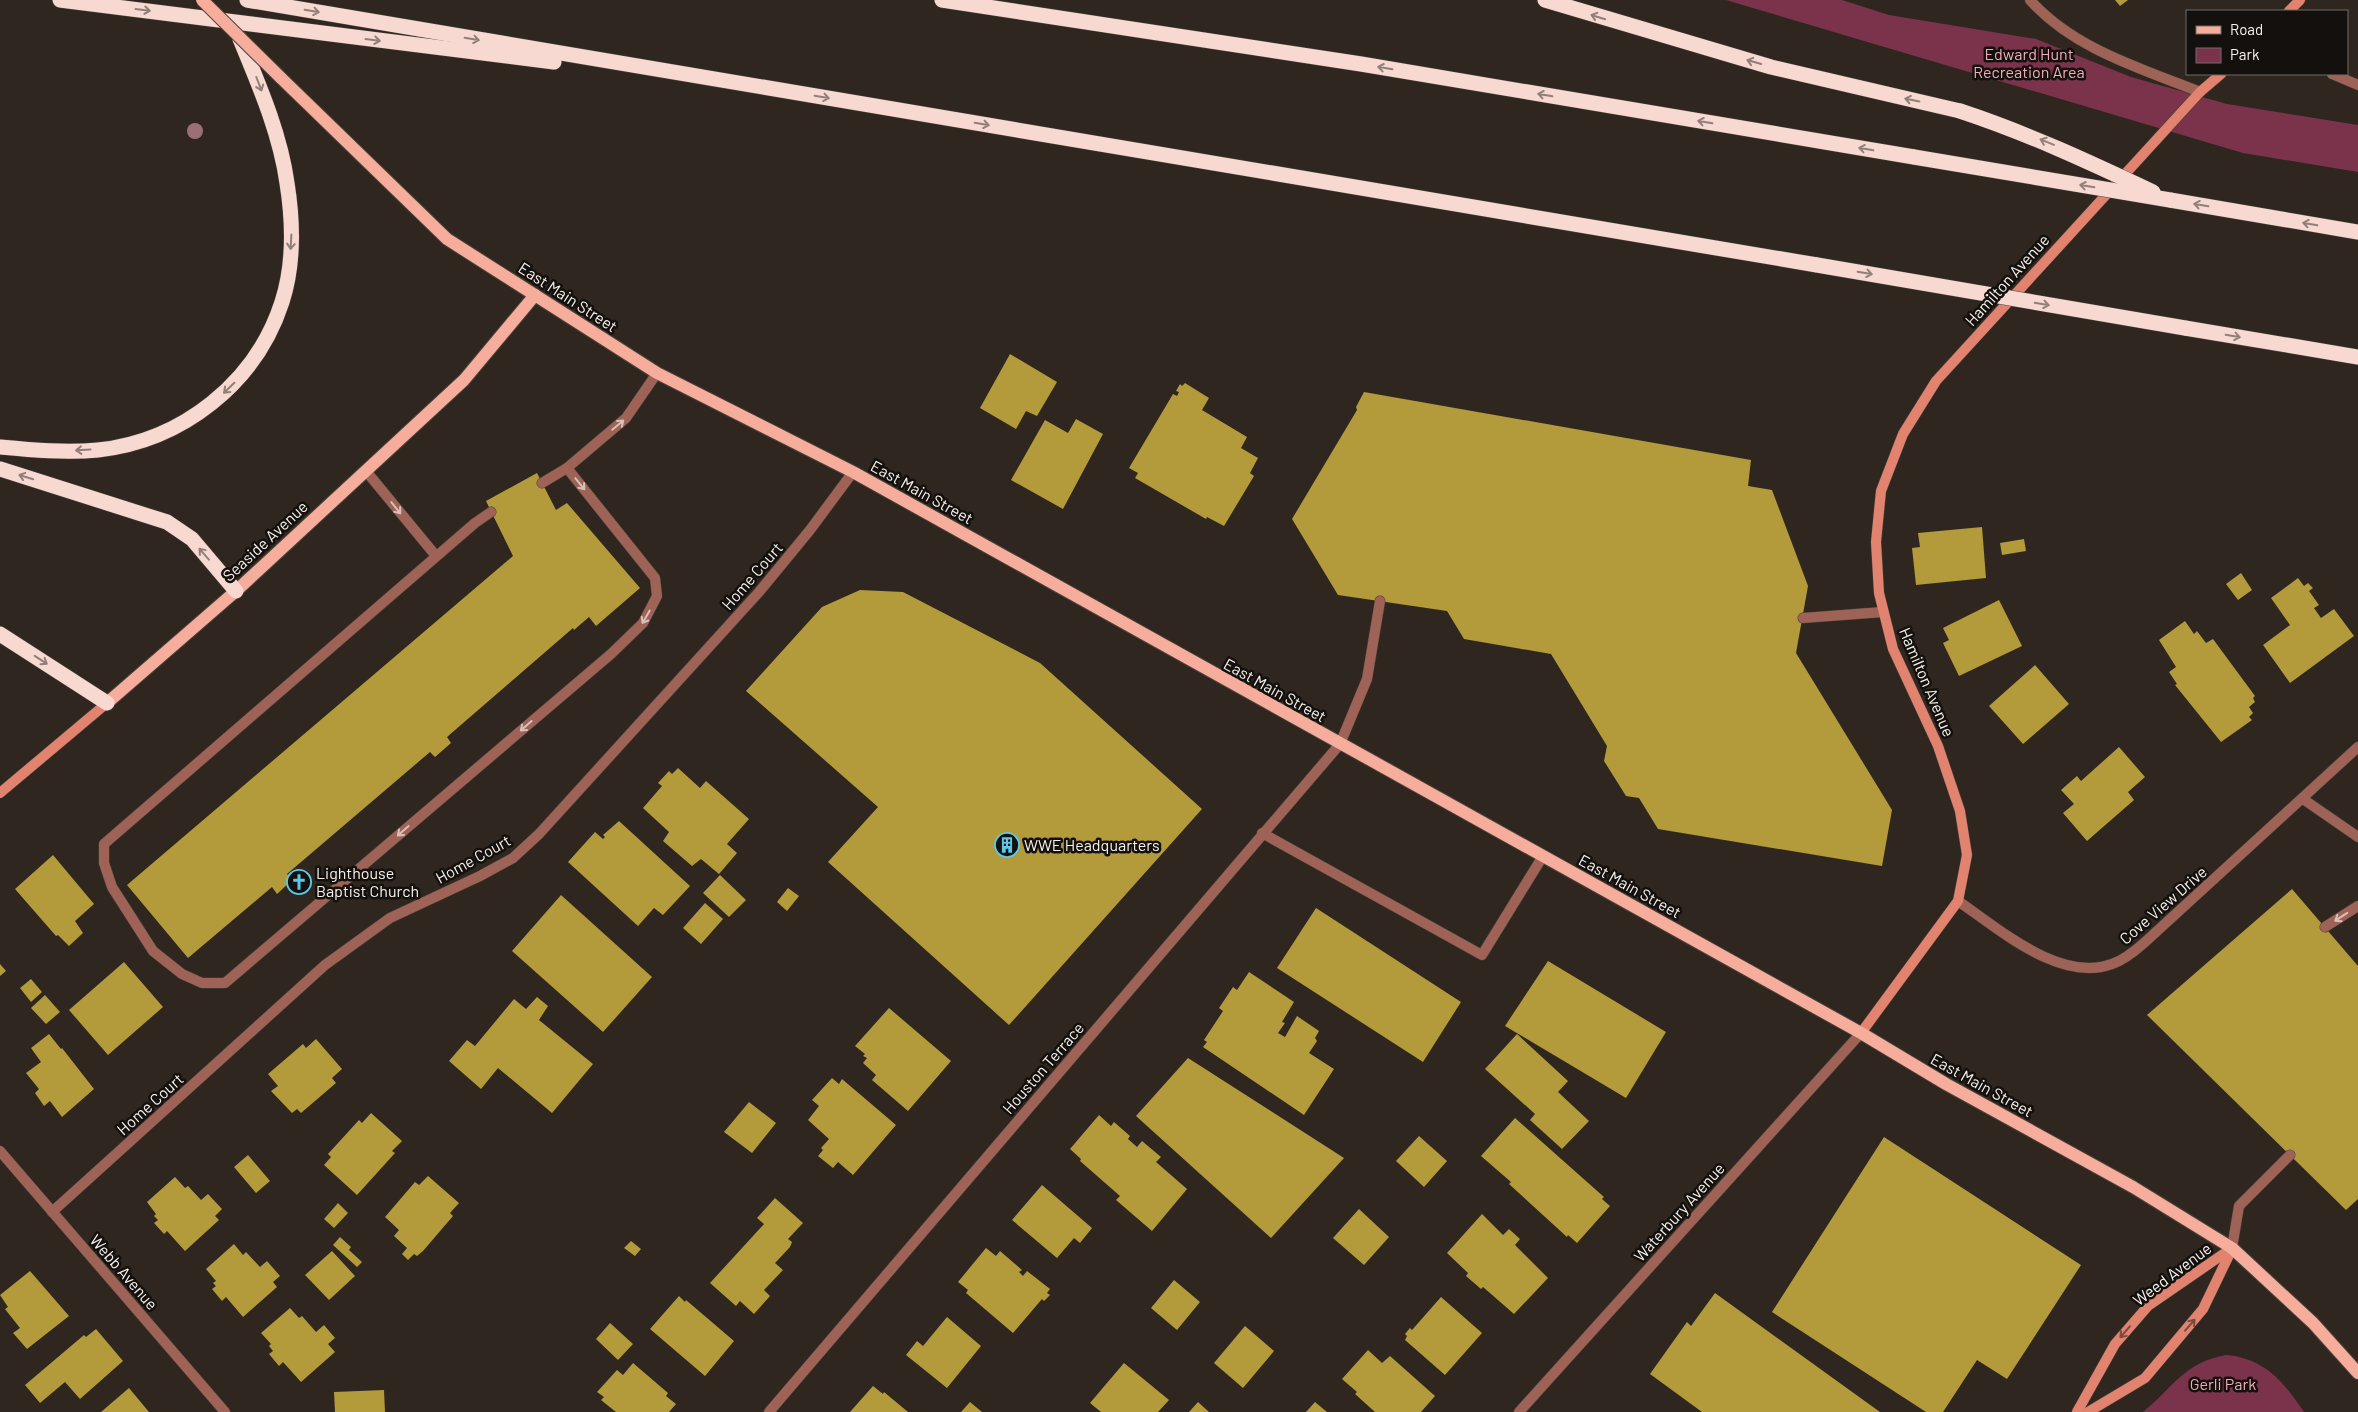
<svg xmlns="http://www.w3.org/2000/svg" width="2358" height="1412" font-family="Barlow,sans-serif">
	<rect width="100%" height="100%" fill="#2f271f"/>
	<g fill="#7a334a">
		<polygon points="1726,0 1842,0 1889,15 2036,39 2131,77 2227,104 2358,125 2358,172 2243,153"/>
		<path d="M 2226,1355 C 2264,1358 2284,1382 2304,1412 L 2143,1412 C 2174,1387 2183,1363 2226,1355 Z"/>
	</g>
	<g fill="#b39a3a">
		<polygon points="2115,0 2128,0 2120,6"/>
		<polygon points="1010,354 1057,382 1037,416 1026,411 1016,429 980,408"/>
		<polygon points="1185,383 1209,398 1202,410 1247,437 1241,448 1258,458 1250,473 1254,476 1224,526 1207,517 1206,519 1135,478 1138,473 1129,468 1173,394 1177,396 1179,392 1176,391 1180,384 1182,386"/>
		<polygon points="1364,392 1751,460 1748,486 1772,490 1808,586 1796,653 1892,810 1882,866 1658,829 1639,798 1626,796 1604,761 1607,746 1551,654 1464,639 1447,611 1338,595 1292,519 1357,410 1356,407"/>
		<polygon points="1076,419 1103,434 1063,509 1011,480 1045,420 1068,433"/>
		<polygon points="537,473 556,510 567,503 640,588 596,626 589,617 574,630 573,628 447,737 451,743 435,757 430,752 287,874 292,880 277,894 272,887 188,958 127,885 513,556 486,501"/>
		<polygon points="1982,527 1986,578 1916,585 1912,548 1920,547 1918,533"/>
		<polygon points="2024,539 2026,551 2002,555 2000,543"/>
		<polygon points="2241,573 2252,590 2238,600 2226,584"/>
		<polygon points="2298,578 2304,586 2308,583 2313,588 2309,591 2319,605 2314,608 2321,618 2334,609 2354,636 2290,683 2263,645 2290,625 2271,598"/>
		<polygon points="860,590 903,592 1040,663 1202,809 1009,1025 828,862 878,807 746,691 822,607"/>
		<polygon points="1999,600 2022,646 1959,676 1943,643 1949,640 1943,628"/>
		<polygon points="2185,621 2194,634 2197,631 2206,643 2213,639 2255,696 2253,698 2255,702 2249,707 2253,713 2249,717 2252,720 2221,742 2175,685 2177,684 2169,672 2176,667 2159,640"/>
		<polygon points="2035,665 2069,704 2023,744 1989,706"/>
		<polygon points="2119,747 2145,777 2128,792 2134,800 2087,841 2063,813 2074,804 2061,790 2077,776 2081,781"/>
		<polygon points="678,768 700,788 706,781 749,819 727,844 737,853 719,874 701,859 692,866 663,841 669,832 643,808 662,786 658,783 669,771 672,774"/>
		<polygon points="619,821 690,886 663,915 654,908 638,926 568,862 595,832 603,839 605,837 603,835"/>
		<polygon points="53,855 94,904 75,921 83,933 69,946 58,935 56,936 15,889"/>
		<polygon points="720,875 746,900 729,917 703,893"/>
		<polygon points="788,888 799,896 787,911 777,902"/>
		<polygon points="2292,889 2358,966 2358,1199 2346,1210 2147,1015"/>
		<polygon points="561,895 652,977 603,1032 512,951"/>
		<polygon points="705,903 723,919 701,944 683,928"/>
		<polygon points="1316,908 1461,1002 1423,1062 1277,968"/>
		<polygon points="1548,961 1666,1032 1626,1098 1505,1026"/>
		<polygon points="124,962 163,1007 108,1055 69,1010"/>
		<polygon points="0,964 6,971 0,976"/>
		<polygon points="1249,972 1294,1002 1282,1022 1285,1023 1278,1033 1285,1037 1297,1016 1319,1031 1315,1038 1317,1041 1309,1053 1334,1069 1304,1115 1203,1047 1207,1042 1204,1040 1223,1011 1219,1008 1233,987 1237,990"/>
		<polygon points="31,979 42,992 31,1002 20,988"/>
		<polygon points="45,995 60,1012 46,1024 31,1008"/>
		<polygon points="537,997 548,1006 539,1020 593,1064 552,1113 498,1068 481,1089 449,1061 467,1040 475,1046 514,999 526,1009"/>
		<polygon points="889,1008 951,1061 908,1111 872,1080 876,1075 863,1063 867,1058 863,1056 865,1054 855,1046"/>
		<polygon points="49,1034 61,1049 62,1048 94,1089 62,1117 50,1101 44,1106 35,1093 39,1089 26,1073 41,1062 31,1048"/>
		<polygon points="1517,1034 1568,1081 1558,1092 1589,1121 1562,1149 1530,1120 1535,1114 1485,1069"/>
		<polygon points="316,1039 342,1069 332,1078 336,1083 301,1113 297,1109 292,1113 271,1091 278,1086 268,1074 303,1044 306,1048"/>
		<polygon points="1188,1058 1344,1158 1271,1238 1136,1116"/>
		<polygon points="832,1078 839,1084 842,1079 896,1125 853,1175 838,1162 833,1168 818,1156 823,1150 821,1148 829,1139 808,1120 819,1106 812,1100"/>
		<polygon points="749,1102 776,1123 752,1153 724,1132"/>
		<polygon points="371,1113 402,1141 392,1151 395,1153 357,1195 324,1165 331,1157 328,1154 359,1120 362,1123"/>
		<polygon points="1099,1115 1111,1126 1114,1122 1130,1136 1128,1139 1137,1147 1142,1141 1161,1157 1156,1162 1187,1189 1152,1231 1116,1200 1120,1196 1080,1161 1081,1159 1070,1149"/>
		<polygon points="1515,1118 1604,1197 1602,1199 1610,1206 1577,1243 1568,1235 1567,1237 1509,1184 1511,1182 1481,1156"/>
		<polygon points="1419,1136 1447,1161 1424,1187 1396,1161"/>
		<polygon points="1884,1137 2081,1265 2007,1379 1977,1360 1943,1412 1926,1412 1772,1312"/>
		<polygon points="248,1155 270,1181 256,1193 234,1167"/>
		<polygon points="428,1176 459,1203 450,1213 453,1216 423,1251 417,1256 414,1254 408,1260 402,1254 407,1248 394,1236 399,1230 385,1217 415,1182 419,1185"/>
		<polygon points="175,1177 185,1188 188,1186 201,1200 208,1194 222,1209 215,1216 219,1220 185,1251 167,1231 164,1234 154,1223 158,1220 154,1216 156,1214 147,1202"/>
		<polygon points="1042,1185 1092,1228 1080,1243 1074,1238 1057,1258 1012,1220"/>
		<polygon points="775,1198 803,1223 788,1239 792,1242 790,1247 775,1263 783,1270 764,1290 770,1296 754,1314 740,1301 736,1306 710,1283 764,1224 757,1218"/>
		<polygon points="338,1203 348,1213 334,1228 324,1219"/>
		<polygon points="1359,1209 1389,1237 1364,1265 1333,1238"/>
		<polygon points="1482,1214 1503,1235 1509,1229 1520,1239 1515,1245 1548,1278 1514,1314 1483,1287 1481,1289 1466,1276 1468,1273 1447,1253"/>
		<polygon points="340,1237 351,1247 349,1250 362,1262 357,1267 333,1245"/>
		<polygon points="631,1241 641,1249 635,1256 624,1248"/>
		<polygon points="234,1244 243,1255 246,1252 260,1267 267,1261 280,1276 273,1282 277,1287 243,1317 226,1297 222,1301 212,1289 216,1286 213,1283 216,1281 206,1269"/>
		<polygon points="986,1248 996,1256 1000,1251 1022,1270 1019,1272 1023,1276 1027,1271 1050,1289 1047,1293 1050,1295 1044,1301 1042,1299 1013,1333 966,1293 968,1290 958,1282"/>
		<polygon points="332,1251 355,1276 329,1300 305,1275"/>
		<polygon points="30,1271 69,1316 27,1349 13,1333 20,1328 5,1309 8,1307 0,1295"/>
		<polygon points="1174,1280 1200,1302 1177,1330 1151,1308"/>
		<polygon points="1715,1293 1880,1412 1702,1412 1650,1374 1687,1322 1691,1326"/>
		<polygon points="679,1296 685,1302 686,1300 734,1341 705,1376 650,1329"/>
		<polygon points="1441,1297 1482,1333 1445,1375 1405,1340 1407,1336 1405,1334 1410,1328 1412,1330"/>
		<polygon points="290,1308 299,1318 302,1316 316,1332 324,1325 335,1338 328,1344 335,1352 301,1382 283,1362 279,1366 269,1354 273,1351 269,1346 271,1344 261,1333"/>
		<polygon points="947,1317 981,1346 947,1388 906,1355 917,1341 923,1346"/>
		<polygon points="610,1323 633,1344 618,1360 596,1339"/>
		<polygon points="1245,1326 1274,1351 1243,1388 1214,1363"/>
		<polygon points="96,1329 123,1361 80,1399 65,1382 40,1403 25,1385 84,1335 86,1337"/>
		<polygon points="1368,1350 1382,1363 1390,1356 1435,1396 1421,1412 1375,1412 1355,1394 1357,1392 1342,1379"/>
		<polygon points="633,1363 668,1393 666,1396 676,1404 669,1412 616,1412 601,1400 604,1397 597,1392 617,1370 623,1375"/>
		<polygon points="1124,1363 1169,1400 1158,1412 1101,1412 1090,1403"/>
		<polygon points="873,1386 883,1394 884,1392 908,1412 850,1412"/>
		<polygon points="129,1388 149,1412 101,1412"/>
		<polygon points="384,1390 385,1412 335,1412 334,1392"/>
		<polygon points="970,1402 982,1412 961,1412"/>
		<polygon points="1198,1402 1209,1412 1189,1412"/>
		<polygon points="1315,1402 1327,1412 1306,1412"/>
	</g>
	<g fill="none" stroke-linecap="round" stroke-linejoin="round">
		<defs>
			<g id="lane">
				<polyline points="567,468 626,418 657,373"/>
				<polyline points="366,471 436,556"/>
				<polyline points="491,512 475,523 104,844 104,863 112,887 153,951 182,974 202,983 225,983 611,654 643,623 657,596 655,578 567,468 542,483"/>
				<polyline points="1803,618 1883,612"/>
				<polyline points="1340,744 1367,679 1380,601"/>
				<polyline points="2303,799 2358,837"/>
				<polyline points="1262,833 1482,955 1543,856"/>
				<polyline points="2325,927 2358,906"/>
				<polyline points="2232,1248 2239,1206 2290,1155"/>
			</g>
			<g id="street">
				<path d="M 2030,0 C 2074,49 2140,68 2200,92"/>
				<polyline points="2332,74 2358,85"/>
				<path d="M 1958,901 C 1999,929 2060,983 2112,964 C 2124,960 2135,951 2144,943 L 2358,747"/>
				<polyline points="0,1151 225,1412"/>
				<polyline points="52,1212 325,965 390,918 480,876 513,858 539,834 759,592 810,530 853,472"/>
				<polyline points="769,1412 1340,744"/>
				<polyline points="1519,1412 1861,1033"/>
			</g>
			<g id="secondary">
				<polyline points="2289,11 2300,0"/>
				<polyline points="0,793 107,703"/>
				<polyline points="1861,1033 1958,901 1967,855 1960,811 1938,746 1893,649 1879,593 1876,542 1881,491 1903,434 1936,381 2200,92 2221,74"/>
				<polyline points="2077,1412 2115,1344 2148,1306 2232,1248"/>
				<polyline points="2088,1412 2145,1378 2203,1309 2231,1251"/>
			</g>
			<g id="primary">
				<polyline points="280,77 447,239 657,373 853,472 1861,1033 1946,1084 2133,1187 2232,1248 2313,1323 2358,1373"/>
				<polyline points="107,703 236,591 464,380 535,295"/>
			</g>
			<g id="highway">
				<polyline points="60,0 554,62"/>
				<polyline points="247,0 1817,265"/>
				<polyline points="942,0 1361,64 1914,157"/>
				<polyline points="1545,0 1771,67 1960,111"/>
				<polyline points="2170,200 2358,232"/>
				<polyline points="2185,328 2358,357"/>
				<path d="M 0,447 C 32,450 66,453 98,450 C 182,441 256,383 282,302 C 294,265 293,221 287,183 C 280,133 259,85 240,39"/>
				<polyline points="0,469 167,522 192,539 236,591"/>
				<polyline points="0,634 107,703"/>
			</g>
		</defs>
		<use href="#lane" stroke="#4b433c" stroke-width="11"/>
		<use href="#street" stroke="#4b433c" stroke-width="11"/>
		<use href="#secondary" stroke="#4b433c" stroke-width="11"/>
		<use href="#primary" stroke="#4b433c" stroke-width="14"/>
		<use href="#highway" stroke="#4b433c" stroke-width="16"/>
		<use href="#lane" stroke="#9e6356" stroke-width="10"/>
		<use href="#street" stroke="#9e6356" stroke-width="10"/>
		<use href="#secondary" stroke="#e1836f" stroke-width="10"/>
		<use href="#primary" stroke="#f7ad9c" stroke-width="12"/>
		<use href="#highway" stroke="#f7d9d2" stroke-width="15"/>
		<defs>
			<polyline id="primary-bridge" points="202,0 280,77"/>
			<g id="highway-bridge">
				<path d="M 1960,111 C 2027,133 2089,162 2153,192"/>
				<polyline points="1914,157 2170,200"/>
				<polyline points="1817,265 2185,328"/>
			</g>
		</defs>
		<use href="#primary-bridge" stroke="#4b433c" stroke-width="14" stroke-linecap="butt"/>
		<use href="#highway-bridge" stroke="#4b433c" stroke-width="16" stroke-linecap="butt"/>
		<use href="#primary-bridge" stroke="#f7ad9c" stroke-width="12"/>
		<use href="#highway-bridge" stroke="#f7d9d2" stroke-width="15"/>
	</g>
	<circle fill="#9b6f76" cx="195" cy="131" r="8"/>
	<defs><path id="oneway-shaft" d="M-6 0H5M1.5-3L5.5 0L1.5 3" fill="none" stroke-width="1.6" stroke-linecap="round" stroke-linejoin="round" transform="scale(1.25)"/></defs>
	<g stroke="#917f79">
		<use href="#oneway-shaft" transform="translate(143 10) rotate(7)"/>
		<use href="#oneway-shaft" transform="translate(312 11) rotate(10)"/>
		<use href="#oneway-shaft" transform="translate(1598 17) rotate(-163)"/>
		<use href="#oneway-shaft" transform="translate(472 39) rotate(10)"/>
		<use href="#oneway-shaft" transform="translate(373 40) rotate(7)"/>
		<use href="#oneway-shaft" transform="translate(1754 62) rotate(-164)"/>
		<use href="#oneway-shaft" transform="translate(1385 68) rotate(-171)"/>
		<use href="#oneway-shaft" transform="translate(259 84) rotate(69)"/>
		<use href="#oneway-shaft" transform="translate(1545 95) rotate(-170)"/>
		<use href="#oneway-shaft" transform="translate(822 97) rotate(10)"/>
		<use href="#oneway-shaft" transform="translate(1912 100) rotate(-168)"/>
		<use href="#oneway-shaft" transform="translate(1705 122) rotate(-170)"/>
		<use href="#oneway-shaft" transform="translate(982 124) rotate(10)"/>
		<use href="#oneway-shaft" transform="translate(2047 142) rotate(-158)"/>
		<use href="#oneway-shaft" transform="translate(1866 149) rotate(-170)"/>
		<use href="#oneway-shaft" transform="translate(2087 186) rotate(-171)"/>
		<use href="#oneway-shaft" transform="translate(2201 205) rotate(-170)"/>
		<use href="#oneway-shaft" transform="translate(2310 224) rotate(-170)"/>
		<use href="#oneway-shaft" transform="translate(291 242) rotate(93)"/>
		<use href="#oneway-shaft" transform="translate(1865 273) rotate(10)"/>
		<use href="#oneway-shaft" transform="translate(2042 304) rotate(10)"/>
		<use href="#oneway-shaft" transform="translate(2233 336) rotate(10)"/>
		<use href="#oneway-shaft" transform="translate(229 388) rotate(136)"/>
		<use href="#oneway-shaft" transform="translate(83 450) rotate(177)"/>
		<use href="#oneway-shaft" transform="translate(26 477) rotate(-163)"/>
		<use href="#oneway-shaft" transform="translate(204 554) rotate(-131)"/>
		<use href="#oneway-shaft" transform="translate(41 660) rotate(33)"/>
	</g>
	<g stroke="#d8c0b8">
		<use href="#oneway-shaft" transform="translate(618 425) rotate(-40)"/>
		<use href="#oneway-shaft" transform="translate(580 484) rotate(51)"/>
		<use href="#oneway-shaft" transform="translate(396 508) rotate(51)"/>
		<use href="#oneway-shaft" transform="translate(646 617) rotate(120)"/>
		<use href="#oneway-shaft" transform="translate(526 726) rotate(139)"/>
		<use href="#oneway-shaft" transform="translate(403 831) rotate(139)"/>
		<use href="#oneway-shaft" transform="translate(2341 917) rotate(147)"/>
	</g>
	<g stroke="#7a4a3e">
		<use href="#oneway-shaft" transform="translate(2190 1325) rotate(-49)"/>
		<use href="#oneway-shaft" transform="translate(2125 1332) rotate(131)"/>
	</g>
	<defs>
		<symbol id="building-ring" viewBox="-11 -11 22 22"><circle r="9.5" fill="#14100d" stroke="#5ac8e6" stroke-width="1.5"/><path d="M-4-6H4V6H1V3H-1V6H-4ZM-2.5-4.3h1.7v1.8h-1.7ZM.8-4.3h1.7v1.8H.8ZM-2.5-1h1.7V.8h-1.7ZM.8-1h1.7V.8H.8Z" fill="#5ac8e6"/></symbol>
		<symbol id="church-ring" viewBox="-11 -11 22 22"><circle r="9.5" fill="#14100d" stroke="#5ac8e6" stroke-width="1.5"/><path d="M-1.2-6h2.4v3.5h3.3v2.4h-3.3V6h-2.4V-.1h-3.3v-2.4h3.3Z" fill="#5ac8e6"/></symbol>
	</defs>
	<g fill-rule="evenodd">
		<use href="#building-ring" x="993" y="831" width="28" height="28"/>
		<use href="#church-ring" x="285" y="868" width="28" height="28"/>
	</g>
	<g text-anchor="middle" stroke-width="5" stroke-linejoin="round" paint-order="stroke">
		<g font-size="16" fill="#f3aabd" stroke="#14100d">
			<text x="2029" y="60">Edward Hunt<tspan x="2029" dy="18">Recreation Area</tspan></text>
			<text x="2223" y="1390">Gerli Park</text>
		</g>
		<g font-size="16" fill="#f7f2ec" stroke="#14100d">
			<text transform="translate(2007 280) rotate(-48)" y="6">Hamilton Avenue</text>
			<text transform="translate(568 297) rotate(33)" y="6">East Main Street</text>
			<text transform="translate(922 492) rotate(29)" y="6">East Main Street</text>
			<text transform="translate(265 541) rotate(-43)" y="6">Seaside Avenue</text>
			<text transform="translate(752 576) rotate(-49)" y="6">Home Court</text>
			<text transform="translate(1927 682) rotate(67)" y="6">Hamilton Avenue</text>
			<text transform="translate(1275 690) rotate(29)" y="6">East Main Street</text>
			<text transform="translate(473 859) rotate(-29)" y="6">Home Court</text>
			<text transform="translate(1630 886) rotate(29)" y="6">East Main Street</text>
			<text transform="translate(2163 905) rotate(-41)" y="6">Cove View Drive</text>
			<text transform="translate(1043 1068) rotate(-49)" y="6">Houston Terrace</text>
			<text transform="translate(1982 1085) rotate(29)" y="6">East Main Street</text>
			<text transform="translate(150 1104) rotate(-42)" y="6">Home Court</text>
			<text transform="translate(1679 1212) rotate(-48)" y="6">Waterbury Avenue</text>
			<text transform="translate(124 1272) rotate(49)" y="6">Webb Avenue</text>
			<text transform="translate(2172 1274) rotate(-37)" y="6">Weed Avenue</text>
		</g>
		<g font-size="16" fill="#f7f2ec" stroke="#14100d" text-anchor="start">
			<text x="1024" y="851">WWE Headquarters</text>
			<text x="316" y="879">Lighthouse<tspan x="316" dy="18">Baptist Church</tspan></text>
		</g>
	</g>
	<rect x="2186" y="10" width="162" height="65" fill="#14100d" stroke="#6f6a66"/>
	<rect x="2196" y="26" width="25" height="8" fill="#f7ad9c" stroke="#6f6a66"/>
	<text x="2230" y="35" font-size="15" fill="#f7f2ec">Road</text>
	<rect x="2196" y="48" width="25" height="15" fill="#7a334a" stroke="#6f6a66"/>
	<text x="2230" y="60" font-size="15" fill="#f7f2ec">Park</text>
</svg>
